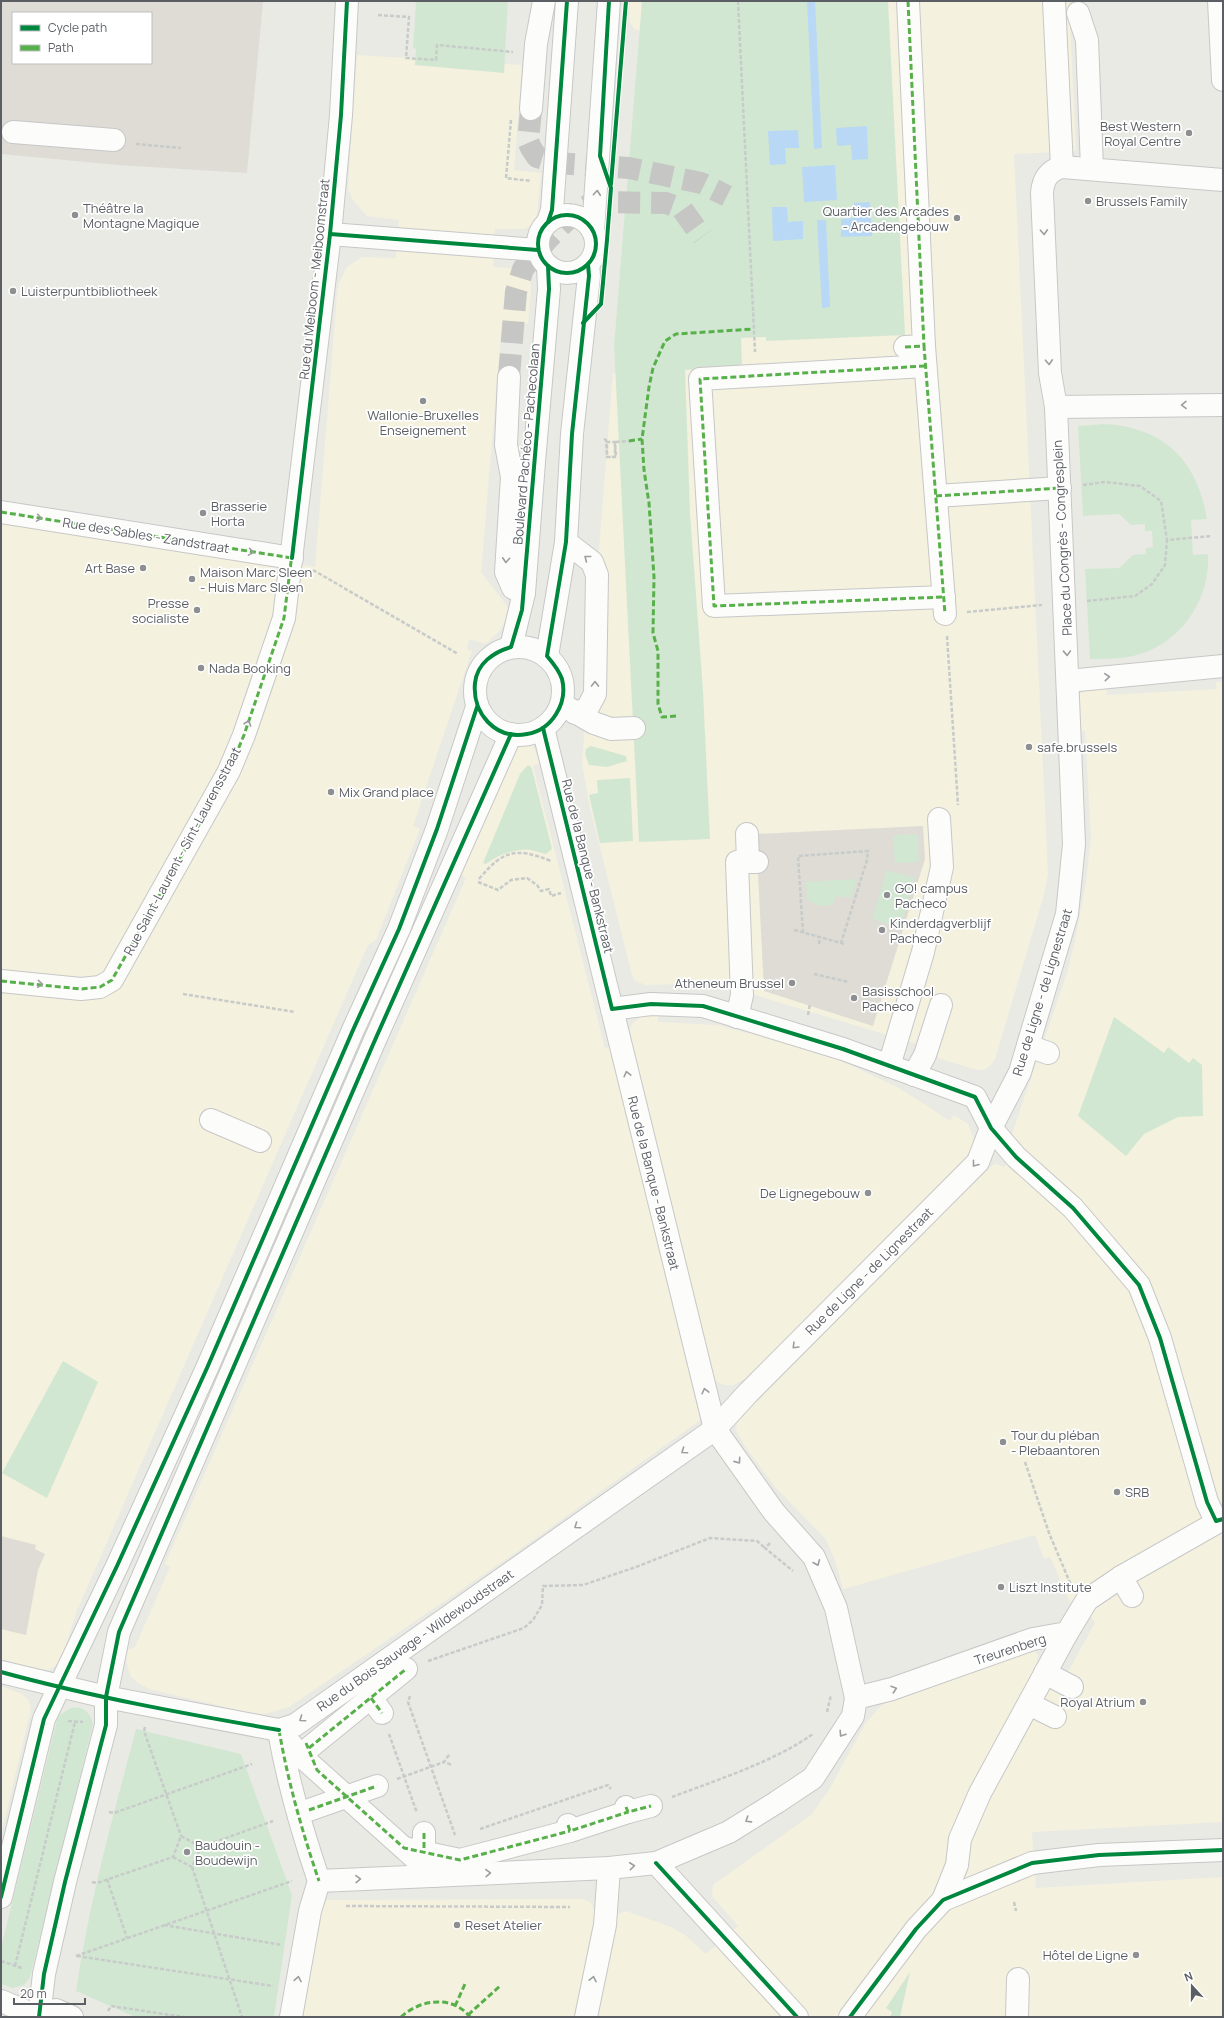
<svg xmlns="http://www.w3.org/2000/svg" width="1224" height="2018" font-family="Manrope,sans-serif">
	<rect width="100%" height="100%" fill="#eaeae5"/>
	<g fill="#f4f1de">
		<polygon points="630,1 1069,1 1076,151 1014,154 1048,874 1045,891 995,1059 991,1065 984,1070 977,1070 928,1055 919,1048 917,1044 715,983 646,985 635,981 632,975 589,803 582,763 613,373 616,373 614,345 640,31 634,29 629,21"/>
		<polygon points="357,55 522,65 514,170 541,173 537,216 533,225 524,229 495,229 493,267 520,269 530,278 531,289 528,324 502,322 481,572 510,610 501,629 486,644 469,639 467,649 472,651 413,826 420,829 376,940 368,945 76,1613 61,1661 51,1669 42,1670 1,1659 1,517 315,567 337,295 339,282 347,267 362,257 396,258 399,220 367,216 353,200 348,189"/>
		<polygon points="1216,682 1223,682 1223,1822 1032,1832 1036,1888 1223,1877 1223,2017 303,2017 320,1908 327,1900 583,1899 591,1903 597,1914 616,1915 626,1911 671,1927 685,1935 706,1954 738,1926 712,1896 713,1885 811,1815 829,1790 865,1724 880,1707 890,1699 1034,1649 1038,1656 1037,1665 1064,1679 1095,1623 1091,1617 1071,1604 1050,1557 1044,1559 1035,1535 843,1589 835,1560 825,1538 776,1488 744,1445 737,1432 736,1428 738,1419 760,1396 744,1379 734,1385 724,1385 715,1381 707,1369 689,1374 701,1417 699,1421 515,1553 289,1707 264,1714 246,1712 149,1689 138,1683 130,1675 126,1661 128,1650 135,1647 170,1567 165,1564 466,878 459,874 516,746 520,743 530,744 533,746 540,763 533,766 605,1048 630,1043 629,1030 633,1023 643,1015 658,1015 658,1022 718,1025 829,1055 899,1088 950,1121 954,1115 968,1124 973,1137 973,1145 964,1160 980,1177 993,1165 997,1164 1004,1167 1021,1148 1012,1137 1012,1134 1068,970 1076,935 1086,882 1091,838 1085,731 1076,731 1077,697 1083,690 1106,686 1107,695 1217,689"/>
		<polygon points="1,1686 22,1694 29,1701 31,1709 1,1835"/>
	</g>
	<g fill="#dedcd5" fill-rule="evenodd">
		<path d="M 1,1 L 263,2 L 247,173 L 118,165 L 1,154 ZM 13,13 L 151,13 L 151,63 L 13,63 Z"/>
		<polygon points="923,826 925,859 873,1026 764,991 756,834"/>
		<polygon points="1,1536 36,1545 35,1549 45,1554 38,1570 26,1635 1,1629"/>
	</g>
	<g fill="#d2e7d2">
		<polygon points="416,1 508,1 504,73 415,65 416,49 413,48"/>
		<polygon points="642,1 888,1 905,335 766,341 766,337 741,338 742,366 685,370 690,513 703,691 710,839 639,842 614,345"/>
		<path d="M 1104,424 C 1164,427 1197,460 1207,519 L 1191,520 L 1193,555 L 1208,554 C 1211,600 1179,646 1133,656 C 1119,659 1104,659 1090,659 L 1085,569 L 1119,568 L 1133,555 L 1146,554 L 1146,548 L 1153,547 L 1152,531 L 1145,531 L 1145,524 L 1131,525 L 1119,514 L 1083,516 L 1078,426 Z"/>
		<polygon points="591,746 626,756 627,761 607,767 589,765 585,754 586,749"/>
		<path d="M 527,766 L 530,766 L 532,769 L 552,849 L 546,854 C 541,853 536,851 531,850 C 516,848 497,855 486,864 L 483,863 L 520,774 Z"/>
		<polygon points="630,778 633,841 600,843 589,795 598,793 597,780"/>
		<polygon points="917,834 919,862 895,863 893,835"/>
		<polygon points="887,870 915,878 900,928 872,919"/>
		<polygon points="857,879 851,897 836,897 832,905 820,906 807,900 806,882"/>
		<polygon points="1114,1017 1164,1053 1168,1047 1189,1063 1193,1058 1202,1065 1203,1116 1178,1117 1144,1134 1126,1156 1078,1116"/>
		<polygon points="63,1361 98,1382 47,1498 2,1473"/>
		<path d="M 71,1708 C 83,1706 90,1712 93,1724 L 30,1977 L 24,1985 L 12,1988 L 1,1984 L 1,1948 L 58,1716 Z"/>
		<path d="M 136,1729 L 241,1754 L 292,1895 L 274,2017 L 135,2017 L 76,1991 C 89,1902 113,1816 136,1729 Z"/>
		<polygon points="910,1972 900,2017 890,2017 892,2012 886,2008"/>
	</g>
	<g fill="#b8d8f5">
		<polygon points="807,1 815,1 822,148 814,149"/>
		<polygon points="867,126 868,159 852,160 851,145 837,146 836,128"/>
		<polygon points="798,130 799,148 785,148 786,164 770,165 768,131"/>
		<polygon points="835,165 837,200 804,202 802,167"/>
		<polygon points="870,202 872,236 841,237 841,219 854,218 854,203"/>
		<polygon points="772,207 787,207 788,222 803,221 803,239 773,241"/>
		<polygon points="817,220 826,220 830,307 822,308"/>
	</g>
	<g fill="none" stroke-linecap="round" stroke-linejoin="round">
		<g stroke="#c6c7c4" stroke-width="22" stroke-dasharray="22 11" stroke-linecap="butt">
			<polyline points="531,110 528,141 531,148 537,157 557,163 629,168 701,183 727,196"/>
			<polyline points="509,376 516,292 523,269 548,239 572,215 594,202 666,203 682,209 702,237"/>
		</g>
		<defs>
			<g id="minor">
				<polyline points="908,1 924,346"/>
				<polyline points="1054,1 1062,167"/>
				<polyline points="1219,1 1223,80"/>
				<polyline points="1078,13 1087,40 1092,168"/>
				<polyline points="531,109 536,44 544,1"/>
				<polyline points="13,132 114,140"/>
				<circle cx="567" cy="244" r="29"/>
				<polyline points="548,222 552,210 567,1"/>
				<polyline points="593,231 609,1"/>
				<polyline points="330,234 538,250"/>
				<polyline points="905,347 924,346 945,614"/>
				<polyline points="925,366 700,379 714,606 944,597"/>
				<polyline points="509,377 506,445 512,477"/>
				<polyline points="1056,407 1223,405"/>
				<polyline points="936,496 1060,488"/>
				<polyline points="1,512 292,558"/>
				<polyline points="566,542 592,562 597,575 595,694 587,709 575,713"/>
				<polyline points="524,593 513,588 506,572 512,477 534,462"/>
				<circle cx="519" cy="691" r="44"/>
				<polyline points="511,647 524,593 534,462 549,289 548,266"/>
				<polyline points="547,656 566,542 572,434 589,276 588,264"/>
				<polyline points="1068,681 1223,666"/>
				<polyline points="568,708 594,723 611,729 634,728"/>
				<polyline points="747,834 748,862"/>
				<polyline points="1,981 81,989 100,987 112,980 229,771 244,735 284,618 330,234 341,115 347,1"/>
				<polyline points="612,1009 651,1004 703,1006 843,1049 975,1097 991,1128 1016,1157 1073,1208 1139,1285 1160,1338 1207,1502 1216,1521"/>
				<polyline points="737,1017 742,995 737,862 757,862"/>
				<polyline points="1028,1046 1048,1053"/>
				<polyline points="889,1066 923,952 942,867 939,819"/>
				<polyline points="914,1075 925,1055 941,1005"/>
				<polyline points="211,1120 260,1141"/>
				<polyline points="1121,1577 1132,1596"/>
				<path d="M 1,1672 L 106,1697 L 263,1727 L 279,1730 L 295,1725 L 715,1429 L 748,1393 L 978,1162 L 991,1128 L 1020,1072 L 1067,914 L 1074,844 L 1056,407 L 1050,373 L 1042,193 C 1043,179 1048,171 1062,167 L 1223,180"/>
				<polyline points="1045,1673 1072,1687"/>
				<polyline points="371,1698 382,1713"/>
				<polyline points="856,1698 892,1689 1033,1639 1067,1633"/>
				<polyline points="1029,1704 1055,1717"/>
				<polyline points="279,1730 301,1756 435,1876"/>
				<path d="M 279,1731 C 288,1783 302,1831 319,1881"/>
				<polyline points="309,1748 406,1669"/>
				<polyline points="626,1807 628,1812 651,1806"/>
				<polyline points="309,1810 377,1786"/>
				<polyline points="568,1825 570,1831 628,1812"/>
				<polyline points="424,1833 424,1852"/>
				<polyline points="404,1848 460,1860 570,1831"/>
				<polyline points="656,1863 797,2017"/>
				<polyline points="319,1881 609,1868 656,1863 729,1832 777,1802 813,1778 853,1716 856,1698 836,1608 814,1557 774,1512 715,1429 543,728"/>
				<polyline points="1,1897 44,1719 117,1566 207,1368 353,1030 399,929 437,829 477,707"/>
				<polyline points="943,1900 957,1865 960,1839 980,1793 1067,1633 1087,1600 1121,1577 1223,1519"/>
				<polyline points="1,2001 39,2017"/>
				<polyline points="39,2017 44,1974 65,1882 106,1725 106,1697 119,1632 375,1040 511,734"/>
				<polyline points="39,2017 56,2010 72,2017"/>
				<polyline points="291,2017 310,1911 319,1881"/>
				<polyline points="586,2017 605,1925 609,1868"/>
				<polyline points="850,2017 916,1929 943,1900 1032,1863 1099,1855 1223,1850"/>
				<polyline points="1017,2017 1018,1979"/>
			</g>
		</defs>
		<use href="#minor" stroke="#c7c7c7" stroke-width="24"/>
		<g stroke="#c7cbc9" stroke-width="2.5" stroke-dasharray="4 2" stroke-linecap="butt">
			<polyline points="738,1 755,352"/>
			<polyline points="378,15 409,17 406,58 436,60 437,45 513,52"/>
			<polyline points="511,120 506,178 531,181"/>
			<polyline points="136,144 181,148"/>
			<polyline points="604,439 606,440 607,457 616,457 615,442 607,442 607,457 615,457 615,442 629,441"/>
			<polyline points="1083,485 1105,482 1140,486 1161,501 1167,540 1212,536"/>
			<polyline points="313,570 458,654"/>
			<polyline points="1087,601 1135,596 1152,584 1165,565 1167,540"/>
			<polyline points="967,612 1042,605"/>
			<polyline points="947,636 958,805"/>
			<path d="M 479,879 C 503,850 516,847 551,861"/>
			<polyline points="478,882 498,890 511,880 527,878 537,885 541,891 549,889 551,896 561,893"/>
			<polyline points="794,930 845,944"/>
			<polyline points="803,933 798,856 868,851 867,860 841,943"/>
			<polyline points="819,944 820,937"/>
			<polyline points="814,974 849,982"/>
			<polyline points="183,994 295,1012"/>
			<polyline points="808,1015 810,1004"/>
			<polyline points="1025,1462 1049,1533 1071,1585"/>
			<polyline points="770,1543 765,1548 793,1571"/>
			<polyline points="428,1661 524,1628 533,1620 542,1605 543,1586 583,1585 636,1567 710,1538 757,1541 765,1548"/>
			<polyline points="410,1696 408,1702 455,1835"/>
			<polyline points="827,1712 831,1695"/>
			<polyline points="68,1721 83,1722"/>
			<polyline points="145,1727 144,1731 181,1836"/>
			<polyline points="389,1734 417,1813"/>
			<polyline points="449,1755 444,1762 452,1765"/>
			<polyline points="397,1779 444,1762"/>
			<path d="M 672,1797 C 717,1780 775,1761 813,1734"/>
			<polyline points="109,1812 114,1813 252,1764"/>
			<polyline points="480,1829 608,1785 611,1789"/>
			<polyline points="173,1857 192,1867 201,1847"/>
			<polyline points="192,1867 242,2017"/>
			<polyline points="107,1879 127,1938"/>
			<polyline points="92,1882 97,1883 173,1857 181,1836 201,1847 273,1821"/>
			<polyline points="1014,1902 1016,1911"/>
			<polyline points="346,1906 570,1907"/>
			<polyline points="164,1925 282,1945"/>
			<polyline points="76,1956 292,1881"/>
			<polyline points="77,1956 273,1986"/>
			<polyline points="1,1961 22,1968"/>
			<polyline points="15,1966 75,1722"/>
			<polyline points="108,2011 111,2006 184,2017"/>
		</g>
		<use href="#minor" stroke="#fcfcfb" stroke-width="22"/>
		<g stroke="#58b04a" stroke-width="3" stroke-dasharray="6 3" stroke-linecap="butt">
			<polyline points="908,1 924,346"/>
			<polyline points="905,347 924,346 945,614"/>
			<polyline points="925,366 700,379 714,606 944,597"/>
			<polyline points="629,441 642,439"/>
			<polyline points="936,496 1060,488"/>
			<polyline points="1,512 292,558"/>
			<polyline points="676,716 662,717 658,704 658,651 653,633 654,577 649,503 644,470 642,439 649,387 653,368 665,341 676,334 753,329"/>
			<polyline points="1,981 81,989 100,987 112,980 229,771 244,735 284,618 292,554"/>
			<polyline points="371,1698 382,1713"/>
			<path d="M 279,1730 C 288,1782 302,1831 319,1881"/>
			<polyline points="306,1743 317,1770 404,1848 460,1860 570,1831"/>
			<polyline points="309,1748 406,1669"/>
			<polyline points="626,1807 628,1812 651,1806"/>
			<polyline points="309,1810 377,1786"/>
			<polyline points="568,1825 570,1831 628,1812"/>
			<polyline points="424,1833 424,1852"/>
			<polyline points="455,2006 465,1984"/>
			<polyline points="468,2015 501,1985"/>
			<path d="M 401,2017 C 419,2000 452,1994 470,2017"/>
		</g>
		<defs>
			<g id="cycleway">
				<polyline points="611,184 626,1"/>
				<circle cx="567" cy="244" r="29"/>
				<polyline points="548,222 552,210 567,1"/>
				<polyline points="330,234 538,250"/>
				<path d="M 548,266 L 549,289 L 522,610 L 511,647 C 494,652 477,663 475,683 C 472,713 495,740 527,734 C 552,730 568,703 562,679 C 559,670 553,663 547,656 L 566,542 L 572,434 L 589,276 L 588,264"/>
				<polyline points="583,323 601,304 607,240 611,188 600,156 609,1"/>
				<polyline points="292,558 330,234 341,115 347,1"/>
				<polyline points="543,728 612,1009 651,1004 703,1006 843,1049 975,1097 991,1128 1016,1157 1073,1208 1139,1285 1160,1338 1207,1502 1216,1521 1223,1519"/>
				<path d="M 1,1672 C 92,1697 186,1714 279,1730"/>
				<polyline points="656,1863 797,2017"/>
				<polyline points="1,1897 44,1719 117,1566 207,1368 353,1030 399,929 437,829 477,707"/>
				<polyline points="39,2017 44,1974 65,1882 106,1725 106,1697 119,1632 375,1040 511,734"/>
				<polyline points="850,2017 916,1929 943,1900 1032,1863 1099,1855 1223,1850"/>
			</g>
		</defs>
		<use href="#cycleway" stroke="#fff" stroke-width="6"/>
		<use href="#cycleway" stroke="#00873e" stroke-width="4"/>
	</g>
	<defs><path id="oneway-chevron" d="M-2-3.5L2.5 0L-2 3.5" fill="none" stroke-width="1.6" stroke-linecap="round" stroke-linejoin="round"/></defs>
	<g stroke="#9b9da0">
		<use href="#oneway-chevron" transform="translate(597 193) rotate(-85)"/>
		<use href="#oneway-chevron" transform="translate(1044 232) rotate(87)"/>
		<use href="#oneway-chevron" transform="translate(1049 362) rotate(87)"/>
		<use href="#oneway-chevron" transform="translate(1184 405) rotate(179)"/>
		<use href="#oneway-chevron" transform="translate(39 518) rotate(9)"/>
		<use href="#oneway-chevron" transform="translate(251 552) rotate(9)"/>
		<use href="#oneway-chevron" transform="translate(587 558) rotate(-142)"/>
		<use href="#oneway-chevron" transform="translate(506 560) rotate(94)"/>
		<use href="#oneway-chevron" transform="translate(1067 653) rotate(88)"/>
		<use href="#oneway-chevron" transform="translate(1107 677) rotate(-5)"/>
		<use href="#oneway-chevron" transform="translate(595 684) rotate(-89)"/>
		<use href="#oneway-chevron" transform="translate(248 723) rotate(-71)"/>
		<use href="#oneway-chevron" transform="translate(40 984) rotate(6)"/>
		<use href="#oneway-chevron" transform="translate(627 1074) rotate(-104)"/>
		<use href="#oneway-chevron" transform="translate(975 1164) rotate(128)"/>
		<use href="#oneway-chevron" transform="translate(795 1346) rotate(135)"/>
		<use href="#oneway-chevron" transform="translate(705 1391) rotate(-104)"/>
		<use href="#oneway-chevron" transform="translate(684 1451) rotate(145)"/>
		<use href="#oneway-chevron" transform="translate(738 1461) rotate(55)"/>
		<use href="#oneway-chevron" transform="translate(577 1526) rotate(145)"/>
		<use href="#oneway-chevron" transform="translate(817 1563) rotate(67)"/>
		<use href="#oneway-chevron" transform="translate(894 1689) rotate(-18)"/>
		<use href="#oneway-chevron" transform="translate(302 1719) rotate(145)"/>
		<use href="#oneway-chevron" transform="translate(842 1734) rotate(123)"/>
		<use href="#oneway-chevron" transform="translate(748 1820) rotate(148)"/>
		<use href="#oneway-chevron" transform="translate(632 1866) rotate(-6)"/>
		<use href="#oneway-chevron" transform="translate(488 1873) rotate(-2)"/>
		<use href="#oneway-chevron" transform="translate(358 1879) rotate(-2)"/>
		<use href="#oneway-chevron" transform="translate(298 1979) rotate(-80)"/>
		<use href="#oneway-chevron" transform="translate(593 1979) rotate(-78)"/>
	</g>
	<g fill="#8d8f90" stroke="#fff" stroke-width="1.5">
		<circle cx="1189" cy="133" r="4"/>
		<circle cx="1088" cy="201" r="4"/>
		<circle cx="75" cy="215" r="4"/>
		<circle cx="957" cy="218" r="4"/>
		<circle cx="13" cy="291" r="4"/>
		<circle cx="423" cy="401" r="4"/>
		<circle cx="203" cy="513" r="4"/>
		<circle cx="143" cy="568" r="4"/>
		<circle cx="192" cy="579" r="4"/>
		<circle cx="197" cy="610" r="4"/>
		<circle cx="201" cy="668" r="4"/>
		<circle cx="1029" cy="747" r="4"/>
		<circle cx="331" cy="792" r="4"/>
		<circle cx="887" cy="895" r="4"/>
		<circle cx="882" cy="930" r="4"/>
		<circle cx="792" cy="983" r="4"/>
		<circle cx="854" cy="998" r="4"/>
		<circle cx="868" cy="1193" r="4"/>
		<circle cx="1003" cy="1442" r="4"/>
		<circle cx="1117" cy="1492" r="4"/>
		<circle cx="1001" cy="1587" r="4"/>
		<circle cx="1143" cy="1702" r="4"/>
		<circle cx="187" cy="1852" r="4"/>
		<circle cx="457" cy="1925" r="4"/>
		<circle cx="1136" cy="1955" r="4"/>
	</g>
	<g text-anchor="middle" stroke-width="3.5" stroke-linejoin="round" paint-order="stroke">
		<g font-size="13" fill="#5b5e63" stroke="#fff" text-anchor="start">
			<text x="1181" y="131" text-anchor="end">Best Western<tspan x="1181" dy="15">Royal Centre</tspan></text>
			<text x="1096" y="206">Brussels Family</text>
			<text x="83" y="213">Théâtre la<tspan x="83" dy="15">Montagne Magique</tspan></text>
			<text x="949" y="216" text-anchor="end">Quartier des Arcades<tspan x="949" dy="15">- Arcadengebouw</tspan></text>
			<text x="21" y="296">Luisterpuntbibliotheek</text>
			<text x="423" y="420" text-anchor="middle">Wallonie-Bruxelles<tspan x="423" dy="15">Enseignement</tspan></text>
			<text x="211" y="511">Brasserie<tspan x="211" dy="15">Horta</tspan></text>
			<text x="135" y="573" text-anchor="end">Art Base</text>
			<text x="200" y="577">Maison Marc Sleen<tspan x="200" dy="15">- Huis Marc Sleen</tspan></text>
			<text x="189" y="608" text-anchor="end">Presse<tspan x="189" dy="15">socialiste</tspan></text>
			<text x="209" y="673">Nada Booking</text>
			<text x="1037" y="752">safe.brussels</text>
			<text x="339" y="797">Mix Grand place</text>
			<text x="895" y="893">GO! campus<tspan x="895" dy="15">Pacheco</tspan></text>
			<text x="890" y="928">Kinderdagverblijf<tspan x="890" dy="15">Pacheco</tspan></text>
			<text x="784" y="988" text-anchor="end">Atheneum Brussel</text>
			<text x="862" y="996">Basisschool<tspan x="862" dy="15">Pacheco</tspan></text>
			<text x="860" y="1198" text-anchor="end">De Lignegebouw</text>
			<text x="1011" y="1440">Tour du pléban<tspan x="1011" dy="15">- Plebaantoren</tspan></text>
			<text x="1125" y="1497">SRB</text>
			<text x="1009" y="1592">Liszt Institute</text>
			<text x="1135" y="1707" text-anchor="end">Royal Atrium</text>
			<text x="195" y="1850">Baudouin -<tspan x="195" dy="15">Boudewijn</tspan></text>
			<text x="465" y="1930">Reset Atelier</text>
			<text x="1128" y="1960" text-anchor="end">Hôtel de Ligne</text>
		</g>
		<g font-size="13" fill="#5b5e63" stroke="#fff">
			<text transform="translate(314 279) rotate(-84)" y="5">Rue du Meiboom - Meiboomstraat</text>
			<text transform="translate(526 444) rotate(-85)" y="5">Boulevard Pachéco - Pachecolaan</text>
			<text transform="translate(146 535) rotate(9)" y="5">Rue des Sables - Zandstraat</text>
			<text transform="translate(1062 538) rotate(-93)" y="5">Place du Congrès - Congresplein</text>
			<text transform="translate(182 851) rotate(-62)" y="5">Rue Saint-Laurent - Sint-Laurensstraat</text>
			<text transform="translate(588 866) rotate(76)" y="5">Rue de la Banque - Bankstraat</text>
			<text transform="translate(1042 992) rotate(-73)" y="5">Rue de Ligne - de Lignestraat</text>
			<text transform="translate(654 1183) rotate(76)" y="5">Rue de la Banque - Bankstraat</text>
			<text transform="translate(869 1271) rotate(-45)" y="5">Rue de Ligne - de Lignestraat</text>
			<text transform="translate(415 1640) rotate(-35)" y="5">Rue du Bois Sauvage - Wildewoudstraat</text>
			<text transform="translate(1010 1649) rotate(-18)" y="5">Treurenberg</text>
		</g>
	</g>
	<rect width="1224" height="2018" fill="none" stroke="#5b5e63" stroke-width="4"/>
	<rect x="12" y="12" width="140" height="52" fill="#ffffff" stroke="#bdbfc1"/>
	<rect x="20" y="25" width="20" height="6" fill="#00873e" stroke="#bdbfc1"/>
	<text x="48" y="32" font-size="12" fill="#5b5e63">Cycle path</text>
	<rect x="20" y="45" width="20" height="6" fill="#58b04a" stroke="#bdbfc1"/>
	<text x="48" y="52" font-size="12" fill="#5b5e63">Path</text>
	<g transform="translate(1192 1986) rotate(339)" stroke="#ffffff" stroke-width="3" paint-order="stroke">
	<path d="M0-3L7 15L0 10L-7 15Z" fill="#5b5e63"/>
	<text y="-6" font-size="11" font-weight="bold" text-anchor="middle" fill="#5b5e63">N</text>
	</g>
	<path d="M14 1998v6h71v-6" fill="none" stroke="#5b5e63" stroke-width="2"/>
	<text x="20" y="1998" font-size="12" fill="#5b5e63" stroke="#ffffff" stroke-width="3" paint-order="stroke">20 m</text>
</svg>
